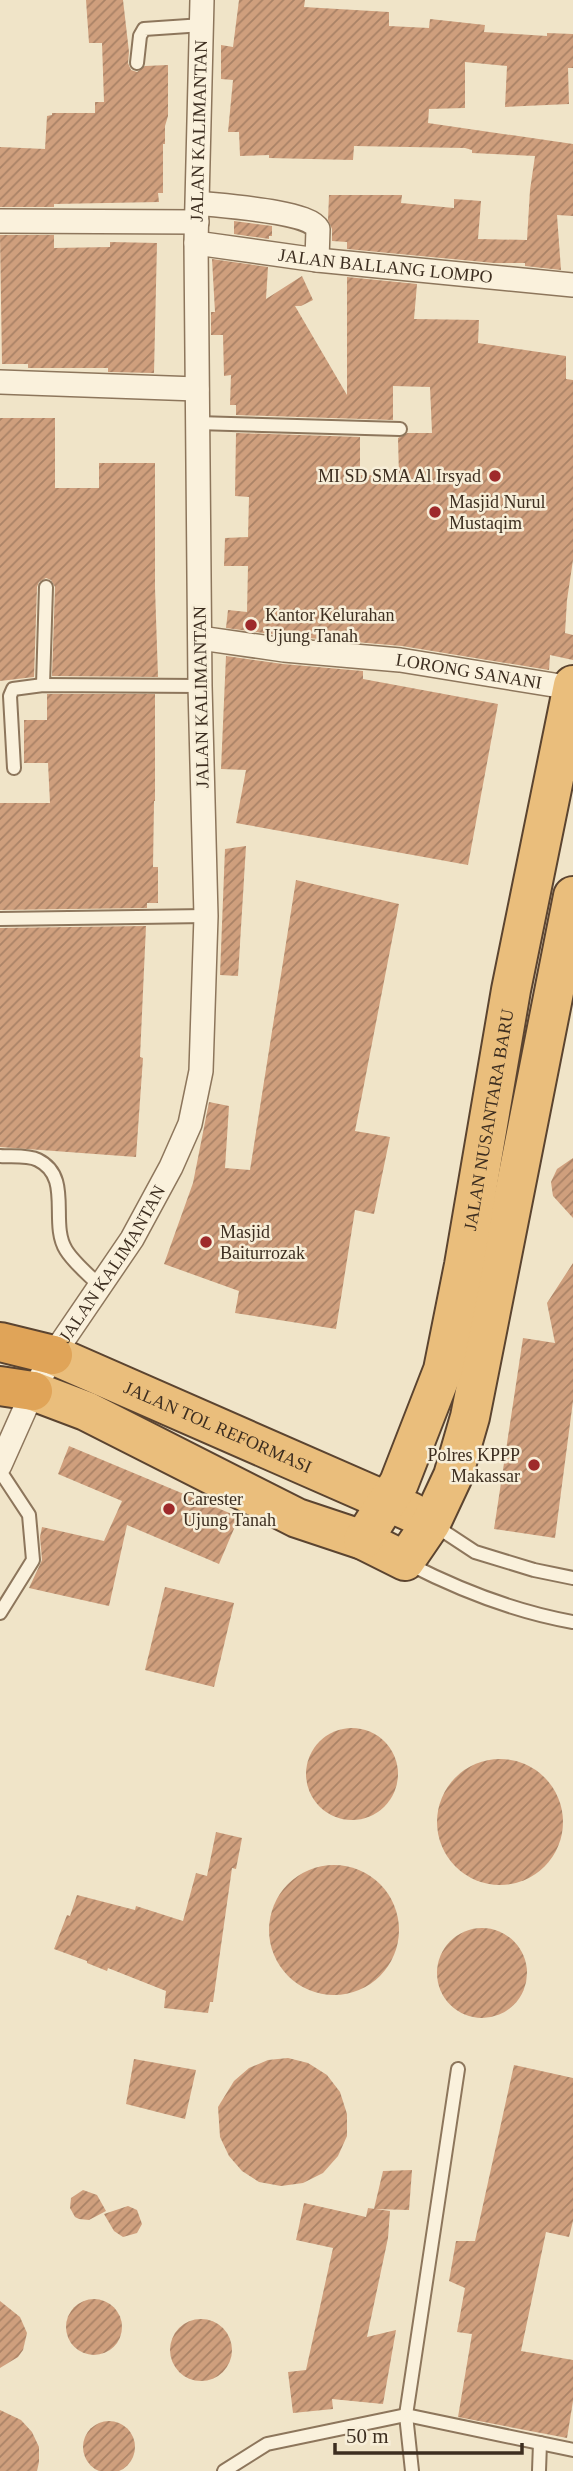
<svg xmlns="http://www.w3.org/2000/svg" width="573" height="2471" font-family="'Times New Roman',serif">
	<defs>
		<pattern id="building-hatch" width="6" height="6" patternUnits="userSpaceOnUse" patternTransform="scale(1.75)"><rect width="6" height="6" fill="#cf9f7d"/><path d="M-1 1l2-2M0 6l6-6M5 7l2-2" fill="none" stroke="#a98266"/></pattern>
	</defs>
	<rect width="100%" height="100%" fill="#f0e4c8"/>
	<g fill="url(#building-hatch)">
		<polygon points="86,0 123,0 129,52 128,63 131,70 137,72 145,66 168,65 168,116 165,126 165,144 163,144 163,193 158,193 159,202 54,204 54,207 0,207 0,147 45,149 47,116 52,115 52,113 95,113 95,102 104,102 102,43 89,43"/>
		<polygon points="239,0 305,0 304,7 389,12 389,26 429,28 430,19 485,25 484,32 547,36 547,33 573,34 573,68 568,68 569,104 505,107 507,66 465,62 465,108 429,109 428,123 573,144 573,216 557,215 561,270 525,266 525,263 494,263 347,249 347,242 332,241 332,229 328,220 329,195 402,195 401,203 454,208 454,199 481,201 478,239 527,240 530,190 535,156 472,153 472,150 465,148 354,146 353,160 269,158 269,155 240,156 239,132 228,132 233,80 221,79 221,45 233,47"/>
		<polygon points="234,221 272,226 272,236 269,236 269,239 234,234"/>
		<polygon points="0,235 54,235 54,248 110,247 110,242 157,243 154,373 108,372 108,368 28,368 28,364 2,364"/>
		<polygon points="212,259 268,267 266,299 302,276 313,300 301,306 295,306 347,395 347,277 417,284 414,319 479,320 478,343 566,356 566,379 573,380 573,560 567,600 565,633 573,635 573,660 550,655 549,670 402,646 286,636 226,628 228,610 247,612 248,566 224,566 225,538 248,537 249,497 235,496 236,433 360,437 360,475 399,476 398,438 407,433 432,433 430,387 393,386 393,420 236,415 236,405 230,405 231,375 224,376 223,335 211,335 211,312 215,312"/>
		<polygon points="0,418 55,418 55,488 99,488 99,463 155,463 155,588 158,677 52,676 55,587 51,580 46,578 39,582 37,587 34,677 0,681"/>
		<polygon points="226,656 283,664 363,671 363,679 498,704 468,865 236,823 246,770 221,769"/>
		<polygon points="47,694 155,694 155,801 154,801 153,867 158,867 158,903 147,903 147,908 0,910 0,803 50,803 48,763 24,763 24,720 47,720"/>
		<polygon points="246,846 238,976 220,975 225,849"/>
		<polygon points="296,880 399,904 355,1131 390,1137 374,1214 355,1210 336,1329 235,1313 239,1291 164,1264 193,1183 209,1102 229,1106 225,1168 250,1170"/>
		<polygon points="146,926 140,1057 143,1058 136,1157 0,1147 0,928"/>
		<polygon points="573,1158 573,1218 553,1196 551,1182 557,1169"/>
		<polygon points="573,1263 573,1401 555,1538 494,1529 523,1338 555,1343 547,1303"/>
		<polygon points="69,1446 239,1517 219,1564 127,1525 109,1606 29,1588 42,1560 40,1537 42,1527 104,1541 122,1501 58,1474"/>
		<polygon points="165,1587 234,1603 214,1687 145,1670"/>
		<circle cx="352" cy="1774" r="46"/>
		<circle cx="500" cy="1822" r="63"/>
		<polygon points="216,1832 242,1838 236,1869 232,1868 213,2002 210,2002 208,2013 164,2008 166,1991 108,1968 107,1971 87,1963 87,1961 54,1949 67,1915 70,1916 77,1895 135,1910 136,1906 183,1921 196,1873 207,1876"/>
		<circle cx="334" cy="1930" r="65"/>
		<circle cx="482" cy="1973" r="45"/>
		<polygon points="288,2058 308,2063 327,2075 340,2092 347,2114 347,2136 338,2156 323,2173 303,2183 281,2186 259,2182 242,2171 229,2156 220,2137 218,2107 234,2081 249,2068 268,2060"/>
		<polygon points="134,2059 196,2070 185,2119 126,2104"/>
		<polygon points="514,2065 573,2078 573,2221 569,2237 546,2232 521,2351 573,2360 573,2401 567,2438 458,2417 472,2334 457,2332 465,2288 449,2281 456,2241 475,2241"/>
		<polygon points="412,2170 409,2210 374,2209 383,2171"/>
		<polygon points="83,2190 97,2195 106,2211 89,2220 79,2219 75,2217 70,2208 71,2198"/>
		<polygon points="304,2203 366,2217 368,2208 390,2211 388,2238 367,2337 396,2330 383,2404 332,2399 333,2409 293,2413 288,2372 306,2370 333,2248 296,2240"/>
		<polygon points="128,2206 137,2210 142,2224 137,2233 123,2237 114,2231 104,2214"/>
		<circle cx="94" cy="2327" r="28"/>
		<polygon points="0,2301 20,2317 27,2333 23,2350 18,2357 0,2368"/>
		<circle cx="201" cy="2350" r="31"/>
		<polygon points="0,2410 21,2420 32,2432 39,2447 39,2462 37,2471 0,2471"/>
		<circle cx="109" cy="2447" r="26"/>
	</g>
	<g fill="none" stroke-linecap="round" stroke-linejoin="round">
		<defs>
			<g id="service">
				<polyline points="137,63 140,36 144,29 203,25"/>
				<polyline points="197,423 400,429"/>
				<polyline points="43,685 46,587"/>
				<polyline points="14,768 10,696 13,689 43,685 200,686"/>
				<polyline points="0,919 206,916"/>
				<path d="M 0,1156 C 11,1157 28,1155 38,1160 C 73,1177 49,1223 66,1250 C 74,1263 89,1275 100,1286"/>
				<polyline points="0,1471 29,1515 33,1560 0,1613"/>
				<polyline points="434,1525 475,1552 534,1570 573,1578"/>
				<path d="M 409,1564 C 460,1590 516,1612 573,1622"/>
				<polyline points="224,2471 267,2444 406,2415 573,2450"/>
				<polyline points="412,2471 406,2415 458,2069"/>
				<polyline points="539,2471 540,2443"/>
			</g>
			<g id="minor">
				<path d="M 198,203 C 221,206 309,211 318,229 L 317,260"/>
				<polyline points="0,221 197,222"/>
				<path id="s1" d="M 196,243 L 317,260 L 573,285"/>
				<polyline points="0,382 197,389"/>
				<path id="s2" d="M 200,638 L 284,650 L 400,660 L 572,688"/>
				<path id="s3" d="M 0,1465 L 33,1391 L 53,1355 L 132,1239 L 171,1167 L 190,1124 L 201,1071 L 206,916 L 200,686 L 196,243 L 202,0"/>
			</g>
			<g id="trunk">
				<path id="s4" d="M 53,1355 L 411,1512"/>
				<polyline points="33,1391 86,1411 297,1518 363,1540 405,1561 431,1523 453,1476 470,1417 573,896"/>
				<path id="s5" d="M 363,1540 L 399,1483 L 443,1370 L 464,1265 L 511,990 L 573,685"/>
			</g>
			<g id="motorway">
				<polyline points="0,1342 53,1355"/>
				<polyline points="0,1386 33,1391"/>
			</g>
		</defs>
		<use href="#service" stroke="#8d765c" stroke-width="16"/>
		<use href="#minor" stroke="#8d765c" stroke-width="26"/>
		<use href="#trunk" stroke="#5b4430" stroke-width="42"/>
		<use href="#motorway" stroke="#5b4430" stroke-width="42"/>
		<use href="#service" stroke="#faf1dc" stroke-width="12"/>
		<use href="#minor" stroke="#faf1dc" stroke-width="23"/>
		<use href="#trunk" stroke="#eabe7c" stroke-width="38"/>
		<use href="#motorway" stroke="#e0a458" stroke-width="38"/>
	</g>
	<g fill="#9e2a2b" stroke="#f7eed8" stroke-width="2.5">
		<circle cx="495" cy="476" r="7"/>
		<circle cx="435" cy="512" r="7"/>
		<circle cx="251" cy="625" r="7"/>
		<circle cx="206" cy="1242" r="7"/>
		<circle cx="534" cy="1465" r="7"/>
		<circle cx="169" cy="1509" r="7"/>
	</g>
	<g text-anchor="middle" stroke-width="5" stroke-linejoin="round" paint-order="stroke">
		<g font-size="18" fill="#3d2e20" stroke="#f7eed8">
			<text dy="6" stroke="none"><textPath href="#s3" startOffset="1386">JALAN KALIMANTAN</textPath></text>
			<text dy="6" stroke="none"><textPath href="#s1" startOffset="191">JALAN BALLANG LOMPO</textPath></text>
			<text dy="6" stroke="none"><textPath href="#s2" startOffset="271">LORONG SANANI</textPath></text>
			<text transform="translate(201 697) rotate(-91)" y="6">JALAN KALIMANTAN</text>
			<text dy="6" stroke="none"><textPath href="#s5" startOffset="443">JALAN NUSANTARA BARU</textPath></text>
			<text dy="6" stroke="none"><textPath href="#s3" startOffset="231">JALAN KALIMANTAN</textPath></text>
			<text dy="6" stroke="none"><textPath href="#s4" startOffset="180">JALAN TOL REFORMASI</textPath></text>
		</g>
		<g font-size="18" fill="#3d2e20" stroke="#f7eed8" text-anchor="start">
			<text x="481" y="482" text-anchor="end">MI SD SMA Al Irsyad</text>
			<text x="449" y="508">Masjid Nurul<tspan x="449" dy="21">Mustaqim</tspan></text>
			<text x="265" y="621">Kantor Kelurahan<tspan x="265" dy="21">Ujung Tanah</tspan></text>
			<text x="220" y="1238">Masjid<tspan x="220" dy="21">Baiturrozak</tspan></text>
			<text x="520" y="1461" text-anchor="end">Polres KPPP<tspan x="520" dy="21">Makassar</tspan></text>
			<text x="183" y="1505">Carester<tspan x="183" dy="21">Ujung Tanah</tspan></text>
		</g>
	</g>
	<path d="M335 2443v10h187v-10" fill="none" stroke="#3d2e20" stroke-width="3.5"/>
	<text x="346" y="2443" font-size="21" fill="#3d2e20" stroke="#f7eed8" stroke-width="5" paint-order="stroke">50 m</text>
</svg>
